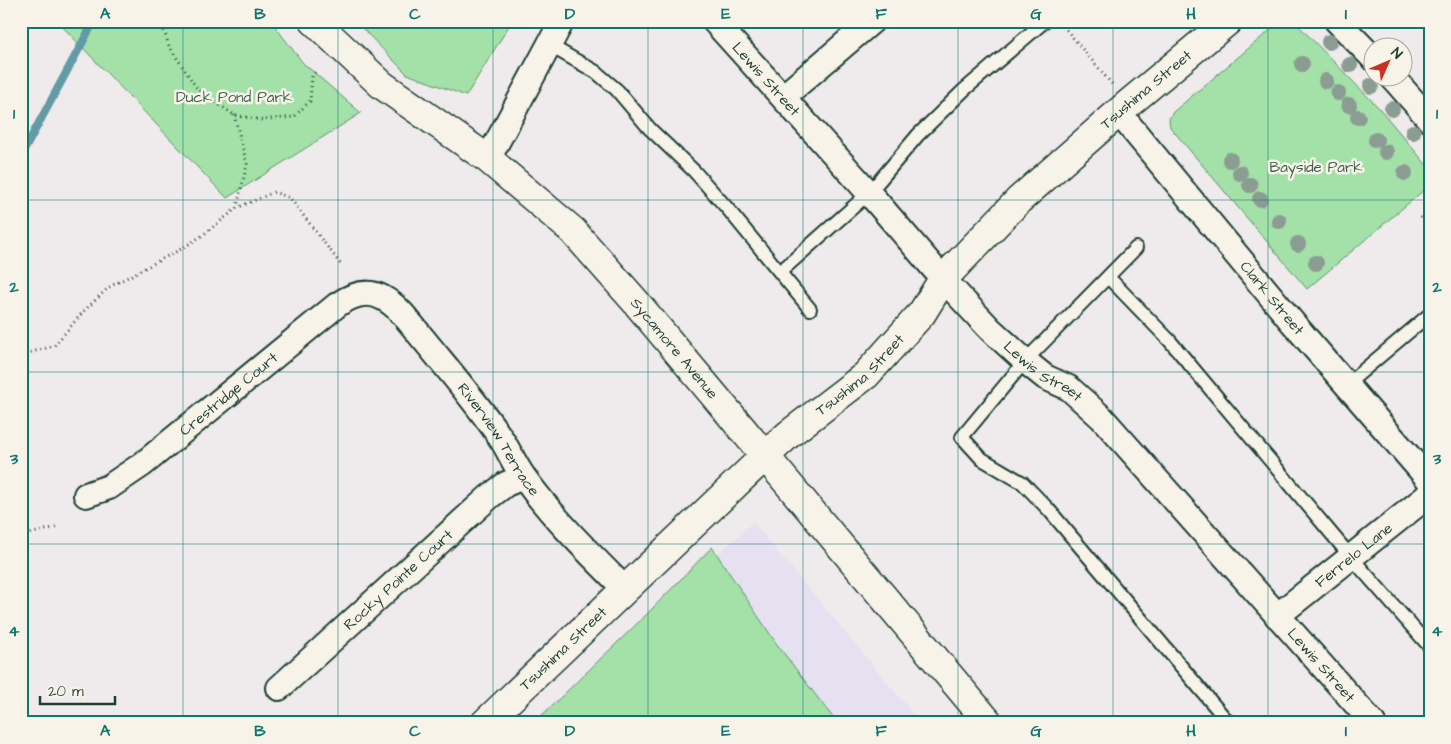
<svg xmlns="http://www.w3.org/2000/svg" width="1451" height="744" font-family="'Architects Daughter',sans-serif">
	<rect width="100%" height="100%" fill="#efebec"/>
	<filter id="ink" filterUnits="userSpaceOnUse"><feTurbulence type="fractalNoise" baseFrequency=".02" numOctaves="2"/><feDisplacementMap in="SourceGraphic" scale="10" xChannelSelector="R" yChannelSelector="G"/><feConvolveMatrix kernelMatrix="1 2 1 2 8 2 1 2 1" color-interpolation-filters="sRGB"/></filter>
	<g filter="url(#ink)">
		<polygon fill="#e5e1f1" points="753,522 921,723 531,723"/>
		<g fill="#a3e1a8" stroke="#618f6e">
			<polygon points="57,21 271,21 303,63 361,113 227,198"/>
			<polygon points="355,21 512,21 466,96 407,74"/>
			<polygon points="1281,21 1295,22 1379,108 1430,169 1430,185 1307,289 1170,127 1169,119 1173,112"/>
			<polygon points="712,547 776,643 837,723 534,723 647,614"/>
		</g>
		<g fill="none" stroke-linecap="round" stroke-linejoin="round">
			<polyline stroke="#629aa5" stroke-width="8" points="21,156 93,23"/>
			<defs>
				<g id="lane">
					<polyline points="549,45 596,72 617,90 650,129 694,171 727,208 810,309"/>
					<polyline points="1136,248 1025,361 962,437 982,459 1023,483 1049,510 1229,723"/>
					<polyline points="780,272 869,193 918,135 964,90 1045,21"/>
					<polyline points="1108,277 1170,341 1351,557 1430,647"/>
					<polyline points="1346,385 1430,314"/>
				</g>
				<g id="street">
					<path id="s1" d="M 714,21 L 869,193 L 943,279 L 990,329 L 1025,361 L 1045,377 L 1069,388 L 1102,418 L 1373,723"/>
					<polyline points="1337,21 1374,59"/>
					<polyline points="1393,78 1430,120"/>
					<polyline points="783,97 872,21"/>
					<path id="s2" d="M 1119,113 L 1293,323 L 1430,481"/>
					<polyline points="488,159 562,21"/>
					<path id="s3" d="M 86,495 L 109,487 L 143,464 L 337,305 C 350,296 367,289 383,298 C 400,307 412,326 425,341 C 451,373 479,405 502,440 C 510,453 516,467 525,479 C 554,519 590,554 625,589"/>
					<path id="s4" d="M 1277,616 L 1430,494"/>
					<path id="s5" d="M 279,688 L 489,497 L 506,484 L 523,477"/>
				</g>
				<g id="secondary">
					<path id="s6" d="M 314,21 L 382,85 L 488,159 L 573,231 L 635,301 L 989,723"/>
					<path id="s7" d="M 485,723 L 765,456 L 789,434 L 866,375 L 922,313 L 943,279 L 1019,200 L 1128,104 L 1228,21"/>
				</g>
			</defs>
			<use href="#lane" stroke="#1f3d34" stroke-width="16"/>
			<use href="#street" stroke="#1f3d34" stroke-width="28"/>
			<use href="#secondary" stroke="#1f3d34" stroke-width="31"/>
			<g stroke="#1f3d34" stroke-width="3" stroke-dasharray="1 4" stroke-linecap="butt">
				<polyline points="161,21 169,46 198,90 234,115 261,120 294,117 310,101 312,76 317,70"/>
				<polyline points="1063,26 1112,84"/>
				<polyline points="234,115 247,164 237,207"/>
				<polyline points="1421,217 1427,225"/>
				<polyline points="21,355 54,346 82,313 109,287 181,249 203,235 237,208 274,192 290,198 342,266"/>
				<polyline points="21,536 57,527"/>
			</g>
			<use href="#lane" stroke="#f7f3e8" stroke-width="12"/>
			<use href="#street" stroke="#f7f3e8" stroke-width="24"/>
			<use href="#secondary" stroke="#f7f3e8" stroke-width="28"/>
		</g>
		<g fill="#8b9d93">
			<circle cx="1329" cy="42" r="8"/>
			<circle cx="1302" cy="64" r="8"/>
			<circle cx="1350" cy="65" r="8"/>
			<circle cx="1326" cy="81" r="8"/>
			<circle cx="1371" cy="86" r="8"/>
			<circle cx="1338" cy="93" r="8"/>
			<circle cx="1349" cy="105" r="8"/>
			<circle cx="1392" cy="109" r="8"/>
			<circle cx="1358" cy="117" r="8"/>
			<circle cx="1413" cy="132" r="8"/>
			<circle cx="1376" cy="140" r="8"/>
			<circle cx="1386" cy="152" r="8"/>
			<circle cx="1230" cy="160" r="8"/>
			<circle cx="1240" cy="173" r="8"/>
			<circle cx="1405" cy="173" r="8"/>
			<circle cx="1250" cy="185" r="8"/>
			<circle cx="1260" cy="199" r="8"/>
			<circle cx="1279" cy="221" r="8"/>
			<circle cx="1298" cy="244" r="8"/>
			<circle cx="1316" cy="263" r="8"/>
		</g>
	</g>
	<path fill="none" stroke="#0f766e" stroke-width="1" stroke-opacity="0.55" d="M 183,21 L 183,723M 338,21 L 338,723M 493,21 L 493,723M 648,21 L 648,723M 803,21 L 803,723M 958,21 L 958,723M 1113,21 L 1113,723M 1268,21 L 1268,723M 21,200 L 1430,200M 21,372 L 1430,372M 21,544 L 1430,544"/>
	<g text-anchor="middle" stroke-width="5" stroke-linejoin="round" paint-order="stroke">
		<g font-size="15" fill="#1f3d34" stroke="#f7f3e8">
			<text dy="5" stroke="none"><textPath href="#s1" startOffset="78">Lewis Street</textPath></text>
			<text dy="5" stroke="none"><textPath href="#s7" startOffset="918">Tsushima Street</textPath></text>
			<text dy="5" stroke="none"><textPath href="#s2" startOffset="240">Clark Street</textPath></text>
			<text dy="5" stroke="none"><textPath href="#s6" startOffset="489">Sycamore Avenue</textPath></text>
			<text dy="5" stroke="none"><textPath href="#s1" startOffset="482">Lewis Street</textPath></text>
			<text dy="5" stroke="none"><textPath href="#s7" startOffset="512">Tsushima Street</textPath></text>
			<text dy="5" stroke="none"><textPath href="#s3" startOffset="176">Crestridge Court</textPath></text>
			<text dy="5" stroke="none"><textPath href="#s3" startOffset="549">Riverview Terrace</textPath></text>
			<text dy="5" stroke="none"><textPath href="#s4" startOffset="98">Ferrelo Lane</textPath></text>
			<text dy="5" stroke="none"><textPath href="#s5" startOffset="161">Rocky Pointe Court</textPath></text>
			<text dy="5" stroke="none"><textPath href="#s7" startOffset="108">Tsushima Street</textPath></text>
			<text dy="5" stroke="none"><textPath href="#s1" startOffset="888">Lewis Street</textPath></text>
		</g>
		<g font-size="15" fill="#395e4b" stroke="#f7f3e8">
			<text x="234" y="102">Duck Pond Park</text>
			<text x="1316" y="172">Bayside Park</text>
		</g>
	</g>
	<rect width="1451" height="744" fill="none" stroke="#f7f3e8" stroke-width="55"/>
	<g transform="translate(1388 62) rotate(45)"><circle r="24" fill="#f7f3e8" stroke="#a1aaa0"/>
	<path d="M0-4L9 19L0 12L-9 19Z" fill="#c8321e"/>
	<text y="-8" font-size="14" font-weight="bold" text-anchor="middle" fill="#1f3d34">N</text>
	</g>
	<path d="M40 696v8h75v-8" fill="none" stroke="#1f3d34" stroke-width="2.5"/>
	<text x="48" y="696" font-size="15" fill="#1f3d34" stroke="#f7f3e8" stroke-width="4" paint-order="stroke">20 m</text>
	<rect x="28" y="28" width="1396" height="688" fill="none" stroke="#0f766e" stroke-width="2"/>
	<g font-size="16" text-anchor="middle" font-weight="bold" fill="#0f766e">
		<text x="105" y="19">A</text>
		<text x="260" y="19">B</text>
		<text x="415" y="19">C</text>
		<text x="570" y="19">D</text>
		<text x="726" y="19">E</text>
		<text x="881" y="19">F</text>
		<text x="1036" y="19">G</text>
		<text x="1191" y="19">H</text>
		<text x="1346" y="19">I</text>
		<text x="14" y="119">1</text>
		<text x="1437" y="119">1</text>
		<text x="14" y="292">2</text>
		<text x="1437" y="292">2</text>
		<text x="14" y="464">3</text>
		<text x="1437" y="464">3</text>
		<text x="14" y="636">4</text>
		<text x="1437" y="636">4</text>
		<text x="105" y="736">A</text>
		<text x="260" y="736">B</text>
		<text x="415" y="736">C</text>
		<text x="570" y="736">D</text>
		<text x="726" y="736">E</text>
		<text x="881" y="736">F</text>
		<text x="1036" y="736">G</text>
		<text x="1191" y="736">H</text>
		<text x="1346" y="736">I</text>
	</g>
</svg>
